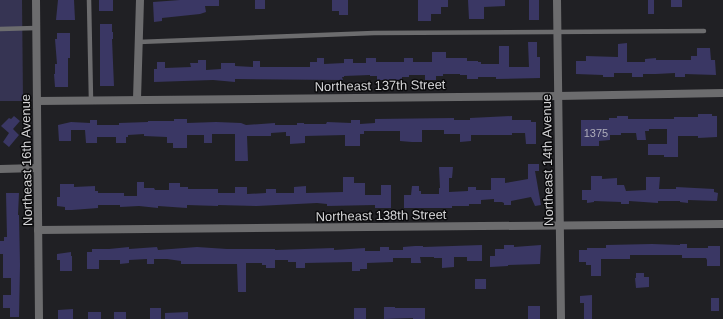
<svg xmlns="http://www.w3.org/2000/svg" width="723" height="319" font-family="Arial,sans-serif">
	<rect width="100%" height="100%" fill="#202024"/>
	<polygon fill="#363453" points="0,0 22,0 23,101 0,101"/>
	<g fill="#3a3764">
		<polygon points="58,0 74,0 75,20 56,20"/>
		<rect x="99" y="0" width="14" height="11"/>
		<polygon points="180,0 219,0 219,6 205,6 206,12 200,14 162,18 162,21 154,22 153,2"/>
		<rect x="255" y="0" width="10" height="9"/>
		<polygon points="332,0 348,0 348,15 339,15 339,11 332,11"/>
		<polygon points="418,0 448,0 448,7 441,7 441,14 431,14 431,21 418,21"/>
		<polygon points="468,0 505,0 505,6 484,7 484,19 469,19"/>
		<rect x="529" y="0" width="10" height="20"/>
		<rect x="648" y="0" width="6" height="14"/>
		<rect x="671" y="0" width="11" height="7"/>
		<polygon points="100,24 112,24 112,32 113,32 113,39 112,39 114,86 100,86"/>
		<polygon points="57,33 70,33 70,58 68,58 68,87 55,87 54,74 55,74 55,64 57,64 55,39 57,39"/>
		<polygon points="528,42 537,42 537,57 540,57 540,78 496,79 496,77 478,77 478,79 467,79 467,75 460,75 460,74 443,74 443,76 436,76 436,80 425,80 425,75 409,75 409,77 402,77 402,80 377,80 377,76 370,76 370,75 344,76 344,77 342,77 343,80 235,79 235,82 213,80 154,82 154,69 157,69 157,62 165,62 165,68 191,67 190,63 198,63 198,60 206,60 206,70 221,69 221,63 235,63 235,66 253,67 253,61 260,61 260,67 310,67 310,62 317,62 317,58 324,58 324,64 344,63 344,59 353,59 353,63 366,63 366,58 376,58 376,62 404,62 404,58 413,58 413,62 432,62 432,52 446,52 446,58 467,58 467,61 478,61 478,62 481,62 481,64 499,64 499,46 509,46 509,67 529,67"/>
		<polygon points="627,43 627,62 645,62 645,59 656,58 656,60 691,60 691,56 697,56 697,48 710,48 711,60 715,60 716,75 685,74 685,77 675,77 675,73 656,74 643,74 643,77 632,77 632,73 614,73 614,77 603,77 603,75 576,74 576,61 586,61 586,56 618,57 618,44"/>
		<polygon points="698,114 712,114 712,116 717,116 717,137 698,138 698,136 678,136 678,157 664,157 664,155 648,155 648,144 667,144 667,129 649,129 649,131 645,131 646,140 637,140 636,133 621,133 621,135 610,135 610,140 599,141 599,146 581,146 581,120 609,120 609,118 617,118 617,116 628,116 628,119 674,119 674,117 698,117"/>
		<polygon points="14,116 20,121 13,129 19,135 9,147 3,142 9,133 1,126 9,118 11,119"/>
		<polygon points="512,116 512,120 531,120 531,122 536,122 536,144 526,144 525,133 512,133 512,135 471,135 471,141 460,142 460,134 444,134 444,130 422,130 422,142 412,142 400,141 400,131 364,131 364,134 360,134 360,146 345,146 345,135 305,136 305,143 290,144 290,136 286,136 286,132 271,133 271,136 247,136 248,161 235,161 235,134 212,134 212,143 204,143 204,135 187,135 187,148 173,148 173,143 167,143 167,137 144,136 144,134 128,135 128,137 126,137 126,143 116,143 116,137 97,137 97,143 86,143 85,130 71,130 71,141 59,141 58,125 71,122 90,123 90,120 97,120 97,125 119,125 119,123 148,122 148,121 174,121 174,119 187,119 187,123 216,122 241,123 246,125 275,123 275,125 297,125 297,123 304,123 304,124 326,124 327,122 351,123 351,120 360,120 360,124 375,123 375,119 454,118 454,120 470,120 470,118"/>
		<polygon points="528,164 539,164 539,171 535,171 541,205 535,206 531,197 511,201 511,205 504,205 504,203 502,202 494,202 494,199 481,200 481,204 469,204 469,206 452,206 452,208 404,208 404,195 411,195 412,186 419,186 419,191 421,191 421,194 439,194 439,188 440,188 439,167 453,167 452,178 449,178 449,192 468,191 468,187 476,187 476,190 491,190 491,178 505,178 505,183 528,179"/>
		<polygon points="591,176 602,176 602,179 617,178 617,185 624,185 626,191 646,190 646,177 660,177 659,189 676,189 676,187 714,189 714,192 718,193 717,201 688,200 688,203 680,202 680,201 658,201 658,203 629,201 629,204 621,204 621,202 594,201 594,202 587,203 587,200 582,200 582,190 591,190"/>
		<polygon points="343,177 354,177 354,183 365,183 365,195 381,195 381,185 391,185 391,208 375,208 375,205 327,206 327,204 317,203 257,206 218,205 218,206 187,205 187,208 158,206 158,208 139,206 120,207 120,205 98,205 98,208 72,210 65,210 65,207 57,206 57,197 60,197 60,184 74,184 74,187 95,186 95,191 98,191 98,193 124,193 124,196 137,196 137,182 144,182 144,188 154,188 155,190 169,190 169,183 180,183 180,187 188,187 188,189 218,189 218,193 235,193 235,187 247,187 247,194 266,193 266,189 276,189 276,193 294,193 294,187 306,186 306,193 343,192"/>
		<polygon points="6,193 19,193 18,215 19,215 20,265 19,317 10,317 10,308 3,308 3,295 11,295 11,278 3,278 3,254 0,254 0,241 4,241 4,237 7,237"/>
		<polygon points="652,244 680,245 680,244 687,244 687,248 708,248 708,246 720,246 720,266 707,266 707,260 706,258 682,258 682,255 630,255 630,259 601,259 601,276 591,276 591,265 586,265 586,262 579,262 579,250 587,250 587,248 606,248 606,245"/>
		<polygon points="482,245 482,261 467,261 467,257 454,257 454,267 442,268 442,258 434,258 434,257 420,257 421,263 411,263 411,258 393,258 393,262 367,263 367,269 360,269 360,271 352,271 352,262 305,263 305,268 296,268 296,262 288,262 288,260 275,260 275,268 266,268 266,265 262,265 262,263 246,263 246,292 238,292 237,264 181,264 181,261 167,259 154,259 154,264 147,264 147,259 129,260 129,263 120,264 120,260 99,260 99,269 87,269 87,252 92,252 92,249 109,249 129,247 129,249 157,247 158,250 197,247 227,249 275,249 275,250 334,248 334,250 365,248 365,251 380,251 380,247 389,247 389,250 403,250 403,247 415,246 423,246 423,247"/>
		<polygon points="504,245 514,245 514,247 541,245 540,264 508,265 508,266 490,267 490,256 495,256 495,249 504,249"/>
		<polygon points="71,252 71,256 72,256 72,271 60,271 60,260 57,260 57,254"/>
		<polygon points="636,273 644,273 644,277 649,277 649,287 636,288 635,278 636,278"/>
		<rect x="475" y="279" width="11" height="10"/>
		<polygon points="592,295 592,319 584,319 584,303 580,303 580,296"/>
		<rect x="711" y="298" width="8" height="13"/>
		<rect x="528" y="306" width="12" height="13"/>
		<polygon points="384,307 395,307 395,308 425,308 425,319 413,319 413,318 384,319"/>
		<rect x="150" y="308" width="11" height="11"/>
		<rect x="354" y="308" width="12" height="11"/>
		<polygon points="73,309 73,319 58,319 58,310"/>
		<rect x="88" y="312" width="13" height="7"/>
		<rect x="114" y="312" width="12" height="7"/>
		<polygon points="188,312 188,319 165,319 165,313"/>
	</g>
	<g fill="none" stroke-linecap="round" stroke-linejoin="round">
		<g stroke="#6c6c6e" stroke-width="4.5">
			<polyline points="89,0 91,100"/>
			<polyline points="0,29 36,28"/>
			<polyline points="138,42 374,33 704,31"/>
		</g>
		<g stroke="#6c6c6e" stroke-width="8">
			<polyline points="137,99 140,0"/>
			<polyline points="37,101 558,96"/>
			<polyline points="0,169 37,168"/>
			<polyline points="38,230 723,224"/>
		</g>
		<g stroke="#6c6c6e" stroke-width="8">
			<polyline points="36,0 39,319"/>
			<polyline points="557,0 561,319"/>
			<polyline points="558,96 723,93"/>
		</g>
	</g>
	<g text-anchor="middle" stroke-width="3" stroke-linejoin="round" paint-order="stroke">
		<g font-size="11" fill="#aeadba">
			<text x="596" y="137">1375</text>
		</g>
		<g font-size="13" fill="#d4d4d6" stroke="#0a0a0c">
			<text transform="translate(380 85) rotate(-1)" y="5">Northeast 137th Street</text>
			<text transform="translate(26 160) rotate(-91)" y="5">Northeast 16th Avenue</text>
			<text transform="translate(547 160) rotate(-91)" y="5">Northeast 14th Avenue</text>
			<text transform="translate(381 215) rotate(-1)" y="5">Northeast 138th Street</text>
		</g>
	</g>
</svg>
